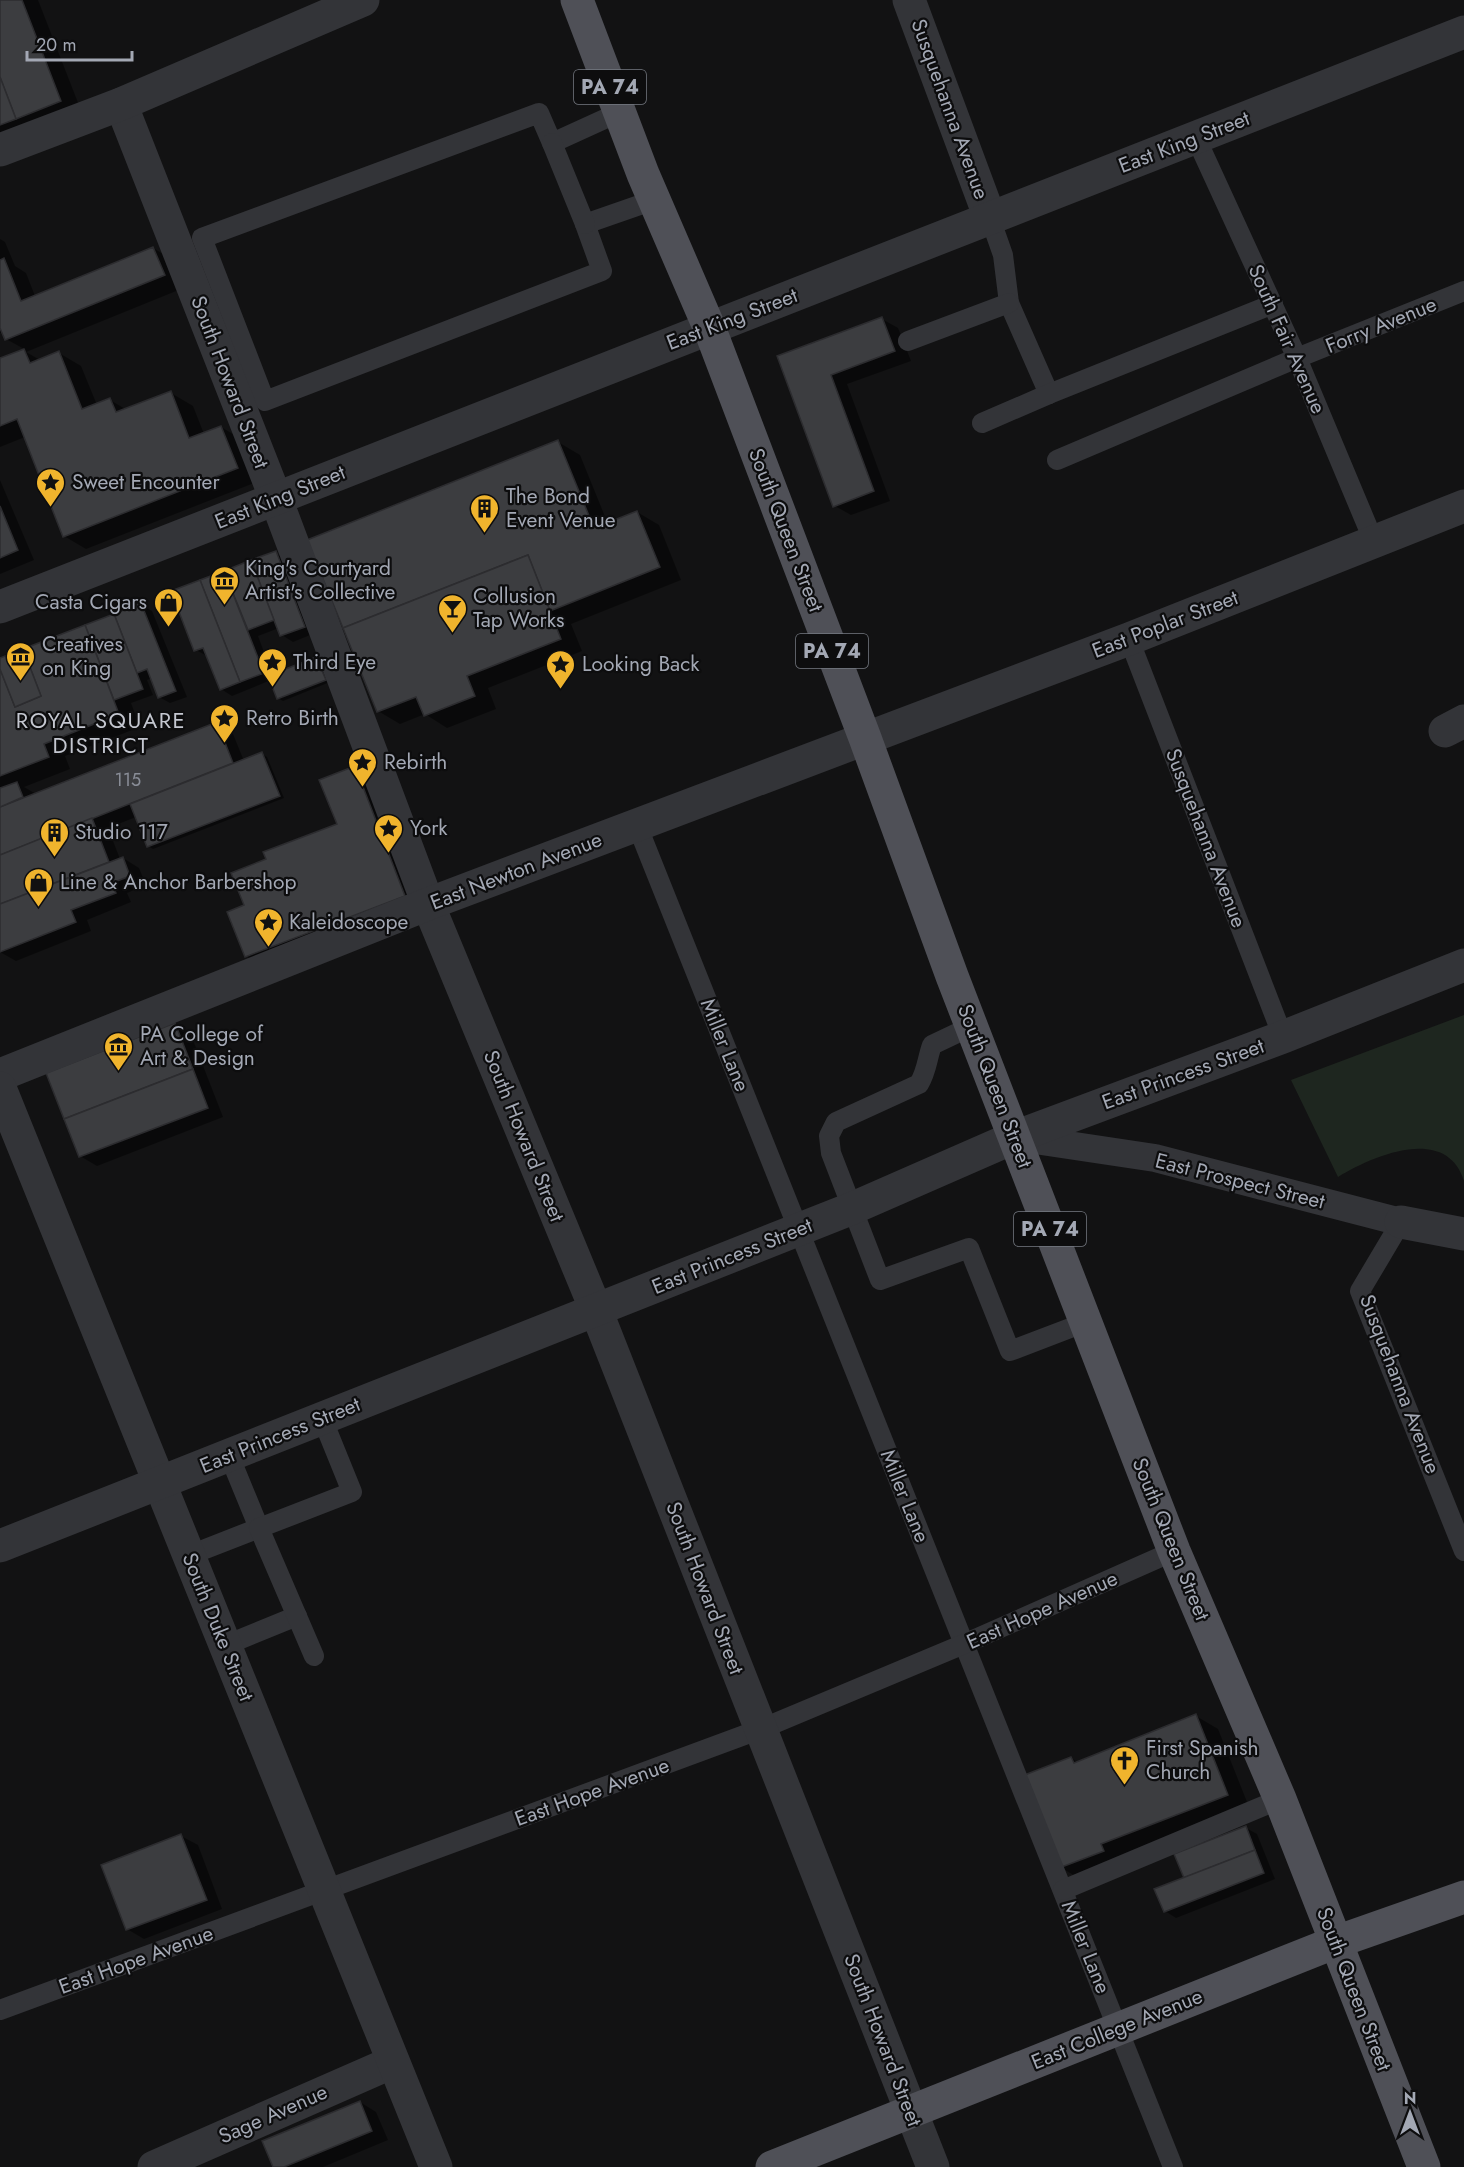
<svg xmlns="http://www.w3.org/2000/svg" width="1464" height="2167" font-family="Jost,sans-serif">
	<rect width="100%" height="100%" fill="#121213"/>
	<path fill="#1e261f" d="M 1464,1015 L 1464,1181 C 1446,1124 1373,1156 1338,1177 L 1291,1080 Z"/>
	<g fill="#0007">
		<polygon points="0,0 38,0 82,113 0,145"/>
		<polygon points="0,239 5,242 15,266 26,273 35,296 153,248 175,261 186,287 26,352 40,360 59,353 81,366 97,405 110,400 127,410 171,393 193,406 204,434 221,427 243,440 259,481 86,549 64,536 25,437 0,447 0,360 26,350 6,339 3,331 0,333"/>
		<polygon points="882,319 898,328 911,361 847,384 890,501 851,515 835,506 779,357"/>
		<polygon points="558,442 580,455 608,524 637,512 659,525 681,580 571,624 582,651 488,688 496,709 447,728 425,714 400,724 378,711"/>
		<polygon points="0,480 34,560 0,574"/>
		<polygon points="275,553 286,559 315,633 293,642 282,635 279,628 258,636 273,676 316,659 321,662 330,682 283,701 278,698 271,680 232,696 221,689 207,656 196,650 173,592"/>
		<polygon points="141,605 152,611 187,697 170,703 159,697 152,678 147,680 153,695 131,703 140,727 65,756 70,769 24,787 36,794 216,724 233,734 244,761 262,754 267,757 284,798 153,849 148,846 136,817 108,828 120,859 123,858 139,868 146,885 127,893 131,902 87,920 91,931 16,961 0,952 0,659"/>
		<polygon points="355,767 371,777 421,905 263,966 246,956 245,906 339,825"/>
		<polygon points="174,1025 191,1035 223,1117 97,1166 80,1156"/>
		<polygon points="1196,1716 1218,1729 1249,1807 1082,1880 1060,1867 1071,1758 1079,1763"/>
		<polygon points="1246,1828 1257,1834 1275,1879 1176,1918 1165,1911 1186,1879"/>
		<polygon points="181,1836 198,1845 222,1909 144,1939 127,1929"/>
		<polygon points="360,2102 376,2112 388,2140 323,2167 275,2167"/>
	</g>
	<g fill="#3c3d40" stroke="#2c2c2f" stroke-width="1.5">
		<polygon points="0,0 22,0 61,101 16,119 0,77"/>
		<polygon points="0,77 16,119 0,125"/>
		<polygon points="153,247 165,275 5,340 0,328 0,260 4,258 21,301"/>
		<polygon points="882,317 895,351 831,375 874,491 833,507 777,356"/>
		<polygon points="24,349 30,363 59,351 82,409 110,398 116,412 171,391 189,438 221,426 238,468 63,537 17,419 0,426 0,358"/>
		<polygon points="558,440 594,528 637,511 660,567 550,611 528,555 343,628 307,540"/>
		<polygon points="0,506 18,550 0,558"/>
		<polygon points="276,551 305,627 280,636 251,560"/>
		<polygon points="528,555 561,639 467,676 475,696 424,716 416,697 377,712 343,628"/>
		<polygon points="251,560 274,620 248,630 224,571"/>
		<polygon points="224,571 264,673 240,682 200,580"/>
		<polygon points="200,580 240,682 220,690 203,648 194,651 171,591"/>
		<polygon points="141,603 176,691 158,698 147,669 137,673 114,614"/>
		<polygon points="114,614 143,689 114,700 85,625"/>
		<polygon points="85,625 119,714 44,744 49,757 0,776 0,669 15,707 41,696 23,649"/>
		<polygon points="23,649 41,696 15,707 0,669 0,658"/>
		<polygon points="316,657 326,680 277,699 268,676"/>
		<polygon points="217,722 233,763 0,855 0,807"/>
		<polygon points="262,752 280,796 147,847 130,804"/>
		<polygon points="355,766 405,896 245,957 227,912 244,905 231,873 266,859 263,852 337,824 319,780"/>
		<polygon points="17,782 23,797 0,807 0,788"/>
		<polygon points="92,818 109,862 0,904 0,855"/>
		<polygon points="123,857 130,876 112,883 116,893 71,910 76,922 0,952 0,904"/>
		<polygon points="175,1023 193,1069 64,1119 46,1073"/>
		<polygon points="193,1069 208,1108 79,1157 64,1119"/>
		<polygon points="1196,1714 1228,1795 1101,1844 1104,1851 1059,1868 1022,1776 1071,1757 1074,1763"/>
		<polygon points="1246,1826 1255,1850 1184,1878 1174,1854"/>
		<polygon points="181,1834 207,1900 126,1930 101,1865"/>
		<polygon points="1255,1850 1264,1873 1164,1912 1154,1889"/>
		<polygon points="360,2101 372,2131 284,2167 273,2167 262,2141"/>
	</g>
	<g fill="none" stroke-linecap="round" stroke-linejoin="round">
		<g stroke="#333438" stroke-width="20">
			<polyline points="620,112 552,143 539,113 202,238 265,401 602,271 585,224 654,200"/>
			<polyline points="1196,138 1297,358 1374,542"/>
			<polyline points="552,143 585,224"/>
			<polyline points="990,218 1003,255 1009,303 1049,394"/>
			<polyline points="908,341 1009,303"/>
			<polyline points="982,423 1049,394 1273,304"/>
			<polyline points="1057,460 1297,358 1464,291"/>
			<polyline points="1129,639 1283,1037"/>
			<polyline points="637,825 1173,2167"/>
			<path d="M 972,1026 L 932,1045 C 927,1059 927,1071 919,1084 L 836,1122 L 829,1136 L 831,1153 L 880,1280 L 969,1248 L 1010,1351 L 1086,1322"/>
			<polyline points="1401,1222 1360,1291 1464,1551"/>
			<polyline points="190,1555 259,1528 229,1455"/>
			<polyline points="226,1645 297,1616"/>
			<polyline points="314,1656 259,1528 352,1492 322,1418"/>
			<polyline points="1063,1890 1280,1799"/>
			<polyline points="0,2010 761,1729 964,1644 1174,1551"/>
		</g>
		<polyline stroke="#333438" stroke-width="28" points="1015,1137 1155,1158 1401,1222"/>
		<g stroke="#333438" stroke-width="33">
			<polyline points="909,0 990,218"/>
			<polyline points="121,104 276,499 428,904 596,1310 933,2167"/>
			<polyline points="0,150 121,104 363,0"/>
			<polyline points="1445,731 1464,721"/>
			<polyline points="0,1075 428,904 1129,639 1464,506"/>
			<polyline points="1401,1222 1464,1234"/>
			<polyline points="154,2167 393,2062"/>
		</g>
		<g stroke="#333438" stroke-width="33">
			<polyline points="0,607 1464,32"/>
			<polyline points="0,1088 436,2167"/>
			<polyline points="0,1546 853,1208 1015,1137 1283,1037 1464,965"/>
		</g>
		<g stroke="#4f5057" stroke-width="33">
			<polyline points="577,0 643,174 709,327 865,738 952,976 1174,1551 1280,1799 1424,2167"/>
			<polyline points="772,2167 1336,1942 1464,1897"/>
		</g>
	</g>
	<defs>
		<symbol id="sight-pin" viewBox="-11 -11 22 30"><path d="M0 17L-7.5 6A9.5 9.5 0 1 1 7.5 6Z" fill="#f0b42d" stroke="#0d0d0e"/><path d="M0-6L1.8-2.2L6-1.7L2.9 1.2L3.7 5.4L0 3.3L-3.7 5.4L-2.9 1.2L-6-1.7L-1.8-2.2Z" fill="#111"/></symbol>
		<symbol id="building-pin" viewBox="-11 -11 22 30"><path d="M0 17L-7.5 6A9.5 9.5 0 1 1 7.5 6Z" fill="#f0b42d" stroke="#0d0d0e"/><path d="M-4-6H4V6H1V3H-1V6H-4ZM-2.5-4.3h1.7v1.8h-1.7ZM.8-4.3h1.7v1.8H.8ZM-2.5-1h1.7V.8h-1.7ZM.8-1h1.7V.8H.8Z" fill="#111"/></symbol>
		<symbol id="museum-pin" viewBox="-11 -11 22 30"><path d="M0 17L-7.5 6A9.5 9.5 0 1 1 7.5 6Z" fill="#f0b42d" stroke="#0d0d0e"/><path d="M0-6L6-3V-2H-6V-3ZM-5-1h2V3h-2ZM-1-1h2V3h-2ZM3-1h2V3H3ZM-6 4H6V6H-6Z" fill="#111"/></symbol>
		<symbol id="shop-pin" viewBox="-11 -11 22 30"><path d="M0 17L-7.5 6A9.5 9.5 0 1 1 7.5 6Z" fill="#f0b42d" stroke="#0d0d0e"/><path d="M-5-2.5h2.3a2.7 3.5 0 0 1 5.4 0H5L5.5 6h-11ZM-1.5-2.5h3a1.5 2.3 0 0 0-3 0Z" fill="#111"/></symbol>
		<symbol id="bar-pin" viewBox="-11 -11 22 30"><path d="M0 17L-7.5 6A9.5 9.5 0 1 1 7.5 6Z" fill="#f0b42d" stroke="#0d0d0e"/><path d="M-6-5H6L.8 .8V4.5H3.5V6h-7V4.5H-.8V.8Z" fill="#111"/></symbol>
		<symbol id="church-pin" viewBox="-11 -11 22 30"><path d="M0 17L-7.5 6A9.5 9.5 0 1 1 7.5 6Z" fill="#f0b42d" stroke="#0d0d0e"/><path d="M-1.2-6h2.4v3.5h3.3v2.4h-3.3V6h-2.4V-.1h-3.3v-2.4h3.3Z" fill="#111"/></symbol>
	</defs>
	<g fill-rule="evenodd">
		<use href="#sight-pin" x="34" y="466" width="33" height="45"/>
		<use href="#building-pin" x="468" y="492" width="33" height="45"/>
		<use href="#museum-pin" x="208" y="564" width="33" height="45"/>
		<use href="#shop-pin" x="152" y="586" width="33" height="45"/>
		<use href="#bar-pin" x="436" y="592" width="33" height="45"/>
		<use href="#museum-pin" x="4" y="640" width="33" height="45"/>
		<use href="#sight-pin" x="256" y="646" width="33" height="45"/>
		<use href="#sight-pin" x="544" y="648" width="33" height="45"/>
		<use href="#sight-pin" x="208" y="702" width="33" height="45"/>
		<use href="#sight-pin" x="346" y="746" width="33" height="45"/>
		<use href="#sight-pin" x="372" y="812" width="33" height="45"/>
		<use href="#building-pin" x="38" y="816" width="33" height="45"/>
		<use href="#shop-pin" x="22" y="866" width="33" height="45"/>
		<use href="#sight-pin" x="252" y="906" width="33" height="45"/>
		<use href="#museum-pin" x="102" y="1030" width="33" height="45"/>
		<use href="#church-pin" x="1108" y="1744" width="33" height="45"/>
	</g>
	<g text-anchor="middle" stroke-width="4.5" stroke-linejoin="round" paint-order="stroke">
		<g font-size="18" fill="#898d97">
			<text x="128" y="786">115</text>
		</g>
		<g fill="#0d0d0e" stroke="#767a82" stroke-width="1.5">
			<rect x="574" y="70" width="72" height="34" rx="4.5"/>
			<rect x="796" y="634" width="72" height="34" rx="4.5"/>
			<rect x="1014" y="1212" width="72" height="34" rx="4.5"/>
		</g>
		<g font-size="20" font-weight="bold" fill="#a3a8b4">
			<text x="610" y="94">PA 74</text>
			<text x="832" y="658">PA 74</text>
			<text x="1050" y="1236">PA 74</text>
		</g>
		<g font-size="21" fill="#a3a8b4" stroke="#0d0d0e">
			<text transform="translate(950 109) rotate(70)" y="7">Susquehanna Avenue</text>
			<text transform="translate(1184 142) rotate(-21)" y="7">East King Street</text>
			<text transform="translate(732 319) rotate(-21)" y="7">East King Street</text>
			<text transform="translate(1381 325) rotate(-22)" y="7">Forry Avenue</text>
			<text transform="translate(1287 339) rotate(66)" y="7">South Fair Avenue</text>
			<text transform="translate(230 382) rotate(69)" y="7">South Howard Street</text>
			<text transform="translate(280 497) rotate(-22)" y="7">East King Street</text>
			<text transform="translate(786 530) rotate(69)" y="7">South Queen Street</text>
			<text transform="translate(1165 624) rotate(-21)" y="7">East Poplar Street</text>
			<text transform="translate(1206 838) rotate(69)" y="7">Susquehanna Avenue</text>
			<text transform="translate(516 871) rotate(-21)" y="7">East Newton Avenue</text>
			<text transform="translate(725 1045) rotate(68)" y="7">Miller Lane</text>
			<text transform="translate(1183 1074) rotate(-20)" y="7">East Princess Street</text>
			<text transform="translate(995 1086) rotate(69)" y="7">South Queen Street</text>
			<text transform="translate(524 1136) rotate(68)" y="7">South Howard Street</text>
			<text transform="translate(1240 1181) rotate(14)" y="7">East Prospect Street</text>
			<text transform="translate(732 1256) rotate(-22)" y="7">East Princess Street</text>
			<text transform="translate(1400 1384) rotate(69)" y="7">Susquehanna Avenue</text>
			<text transform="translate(280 1435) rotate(-22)" y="7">East Princess Street</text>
			<text transform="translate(905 1496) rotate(68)" y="7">Miller Lane</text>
			<text transform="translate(1171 1539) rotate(68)" y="7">South Queen Street</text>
			<text transform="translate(705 1588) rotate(69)" y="7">South Howard Street</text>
			<text transform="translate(1042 1610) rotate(-24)" y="7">East Hope Avenue</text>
			<text transform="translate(218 1627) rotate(68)" y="7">South Duke Street</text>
			<text transform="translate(592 1792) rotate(-20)" y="7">East Hope Avenue</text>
			<text transform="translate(1086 1947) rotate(68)" y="7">Miller Lane</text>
			<text transform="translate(136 1960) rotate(-20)" y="7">East Hope Avenue</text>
			<text transform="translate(1354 1989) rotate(69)" y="7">South Queen Street</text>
			<text transform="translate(1117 2029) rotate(-22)" y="7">East College Avenue</text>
			<text transform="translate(883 2040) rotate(69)" y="7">South Howard Street</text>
			<text transform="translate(273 2114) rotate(-24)" y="7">Sage Avenue</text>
		</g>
		<g font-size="21" fill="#a3a8b4" stroke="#0d0d0e" text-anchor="start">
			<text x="72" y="489">Sweet Encounter</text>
			<text x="506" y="503">The Bond<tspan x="506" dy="24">Event Venue</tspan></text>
			<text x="245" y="575">King's Courtyard<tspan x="245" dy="24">Artist's Collective</tspan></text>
			<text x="473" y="603">Collusion<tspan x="473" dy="24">Tap Works</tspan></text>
			<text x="147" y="609" text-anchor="end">Casta Cigars</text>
			<text x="42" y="651">Creatives<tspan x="42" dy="24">on King</tspan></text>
			<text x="293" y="669">Third Eye</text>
			<text x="582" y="671">Looking Back</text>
			<text x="246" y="725">Retro Birth</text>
			<text x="384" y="769">Rebirth</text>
			<text x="410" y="835">York</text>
			<text x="75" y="839">Studio 117</text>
			<text x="60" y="889">Line &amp; Anchor Barbershop</text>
			<text x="289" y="929">Kaleidoscope</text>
			<text x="140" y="1041">PA College of<tspan x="140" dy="24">Art &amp; Design</tspan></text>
			<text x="1146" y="1755">First Spanish<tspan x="1146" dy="24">Church</tspan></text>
		</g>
		<g font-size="22" letter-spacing="1.5" fill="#c4c7d0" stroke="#0d0d0e">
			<text x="101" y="728">ROYAL SQUARE<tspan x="101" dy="25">DISTRICT</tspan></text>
		</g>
	</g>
	<g transform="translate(1410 2113)" stroke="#0d0d0e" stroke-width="4.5" paint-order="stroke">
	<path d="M0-4.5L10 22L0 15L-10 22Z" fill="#a3a8b4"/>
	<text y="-9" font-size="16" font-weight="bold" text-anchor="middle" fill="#a3a8b4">N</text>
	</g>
	<path d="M27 51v9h105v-9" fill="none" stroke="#a3a8b4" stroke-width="3"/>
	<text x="36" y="51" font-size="18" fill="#a3a8b4" stroke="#0d0d0e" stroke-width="4.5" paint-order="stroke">20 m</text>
</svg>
